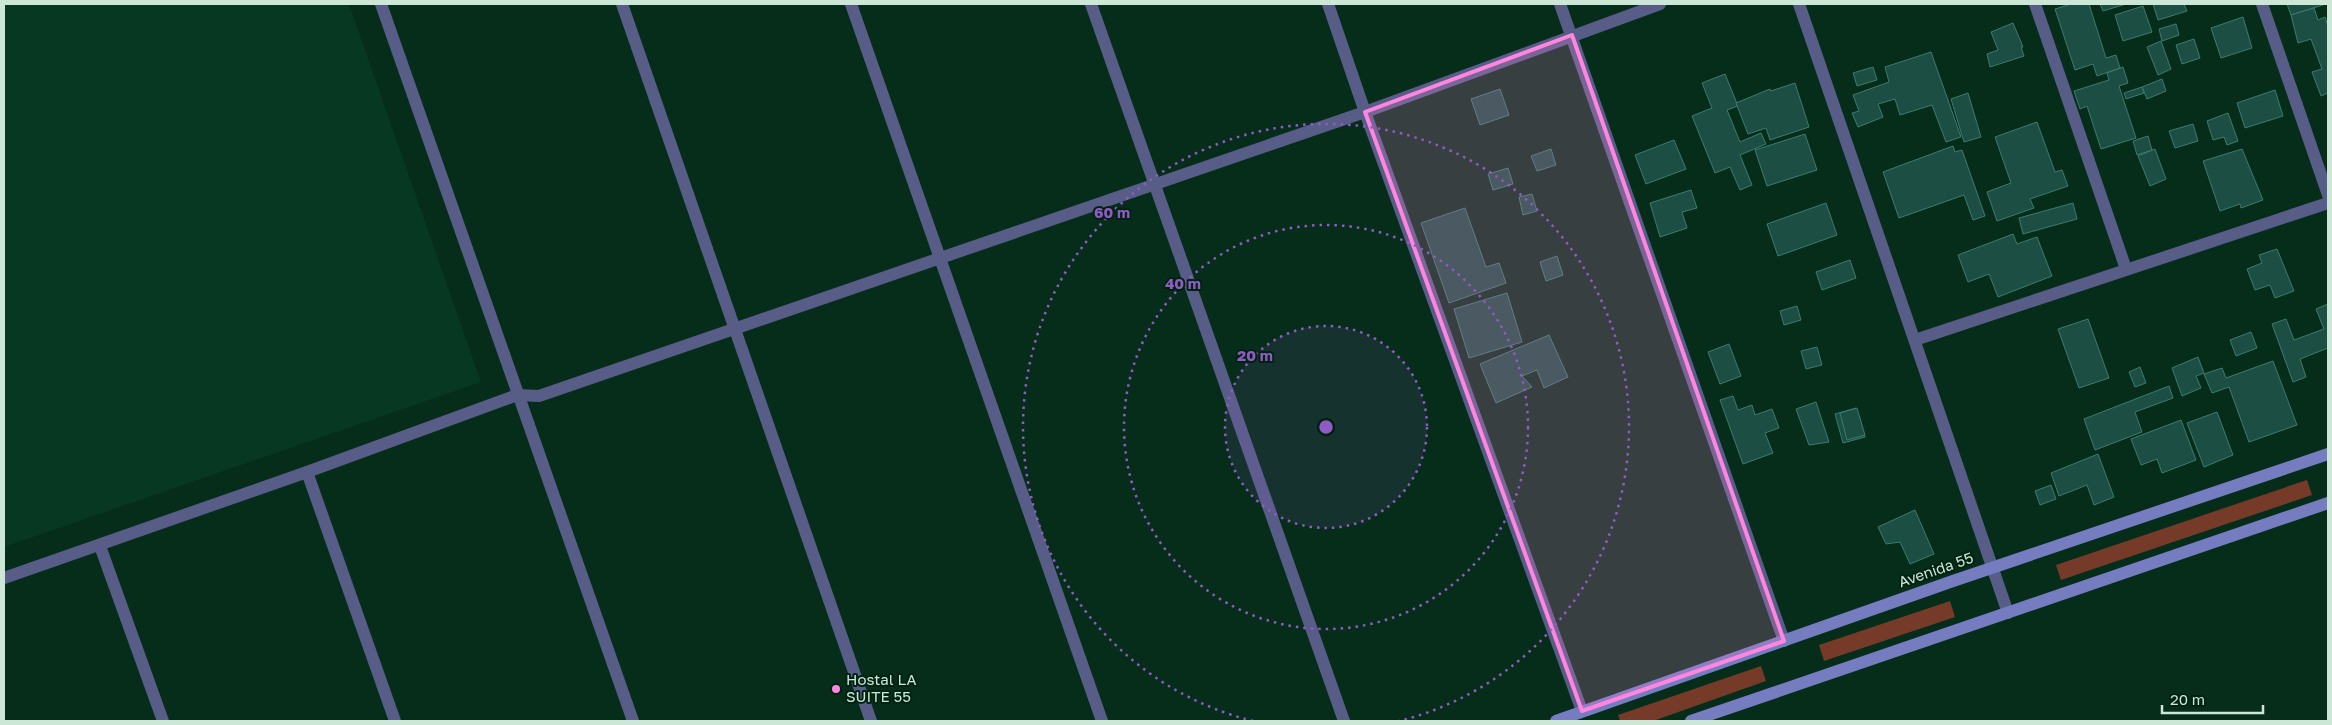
<svg xmlns="http://www.w3.org/2000/svg" width="2332" height="725" font-family="'Golos Text',sans-serif">
	<rect width="100%" height="100%" fill="#052d1a"/>
	<polygon fill="#073822" points="4,4 349,4 481,382 4,547"/>
	<g fill="#753b28">
		<polygon points="2307,480 2312,495 2061,580 2056,565"/>
		<polygon points="1950,601 1955,617 1824,661 1819,645"/>
		<polygon points="1761,666 1766,681 1653,721 1620,721 1618,715"/>
	</g>
	<g fill="#1d4e44" stroke="#3b7c6f">
		<polygon points="2071,4 2089,4 2106,58 2116,55 2120,68 2097,76 2093,64 2075,70 2055,9"/>
		<polygon points="2100,4 2126,4 2103,11"/>
		<polygon points="2153,4 2184,4 2187,11 2158,20"/>
		<polygon points="2287,4 2326,4 2291,15"/>
		<polygon points="2143,6 2152,32 2123,41 2115,15"/>
		<polygon points="2314,8 2318,20 2325,17 2328,26 2328,93 2321,96 2312,72 2322,69 2311,39 2298,43 2291,15"/>
		<polygon points="2243,17 2252,48 2221,58 2211,28"/>
		<polygon points="2013,23 2023,47 2021,47 2024,56 1990,67 1987,54 1998,50 1991,32"/>
		<polygon points="2176,24 2179,35 2162,41 2159,29"/>
		<polygon points="2194,39 2200,58 2182,64 2176,45"/>
		<polygon points="2161,41 2171,69 2158,75 2147,47"/>
		<polygon points="1931,52 1961,137 1946,142 1932,105 1900,115 1895,99 1878,104 1883,117 1858,127 1852,113 1859,111 1853,95 1889,82 1885,67"/>
		<polygon points="1873,67 1877,80 1857,86 1853,73"/>
		<polygon points="2123,67 2128,83 2119,86 2136,138 2101,149 2087,106 2080,109 2074,91 2109,80 2107,73"/>
		<polygon points="1725,74 1738,106 1727,110 1740,142 1761,133 1766,144 1740,155 1752,185 1740,190 1730,167 1715,173 1692,116 1712,108 1702,83"/>
		<polygon points="2162,79 2166,91 2147,99 2142,87"/>
		<polygon points="1795,83 1809,127 1770,140 1766,128 1748,134 1736,103 1770,89 1771,91"/>
		<polygon points="2142,87 2144,93 2126,99 2124,93"/>
		<polygon points="1500,89 1509,115 1480,125 1471,99"/>
		<polygon points="2275,90 2283,116 2245,128 2237,103"/>
		<polygon points="1968,93 1981,137 1964,142 1951,99"/>
		<polygon points="2228,113 2238,141 2227,145 2224,137 2213,140 2207,121"/>
		<polygon points="2037,122 2055,172 2062,170 2068,186 2030,199 2034,208 1997,221 1987,192 2011,183 1995,137"/>
		<polygon points="2193,124 2198,141 2175,148 2169,131"/>
		<polygon points="1805,134 1817,170 1767,186 1755,150"/>
		<polygon points="2148,136 2152,150 2137,155 2133,141"/>
		<polygon points="1674,140 1686,169 1646,184 1635,155"/>
		<polygon points="1953,146 1955,152 1962,150 1985,216 1973,220 1964,195 1899,218 1883,172"/>
		<polygon points="1551,149 1556,165 1537,171 1531,156"/>
		<polygon points="2155,149 2166,179 2150,186 2138,156"/>
		<polygon points="2242,149 2263,200 2241,208 2240,204 2220,211 2203,161"/>
		<polygon points="1508,168 1513,184 1493,190 1488,174"/>
		<polygon points="1691,190 1697,208 1682,212 1687,228 1660,237 1650,203"/>
		<polygon points="1532,194 1537,211 1523,215 1519,197"/>
		<polygon points="1826,203 1837,235 1778,256 1767,224"/>
		<polygon points="2073,203 2077,219 2023,234 2019,218"/>
		<polygon points="1465,208 1486,267 1499,263 1506,283 1449,303 1421,223"/>
		<polygon points="2013,234 2017,244 2037,237 2052,276 1998,297 1989,274 1968,282 1958,255"/>
		<polygon points="2277,249 2294,291 2275,298 2270,285 2255,290 2247,269 2262,263 2259,255"/>
		<polygon points="1557,256 1563,275 1546,281 1540,262"/>
		<polygon points="1850,260 1856,278 1822,290 1816,272"/>
		<polygon points="1507,293 1522,342 1469,358 1454,309"/>
		<polygon points="2328,304 2328,348 2300,359 2306,377 2293,382 2272,324 2286,319 2294,340 2324,329 2316,309"/>
		<polygon points="1797,306 1801,320 1784,325 1780,311"/>
		<polygon points="2088,319 2109,378 2079,388 2058,329"/>
		<polygon points="2251,332 2257,348 2236,356 2230,340"/>
		<polygon points="1549,335 1568,377 1544,388 1537,370 1522,376 1532,387 1496,403 1480,364"/>
		<polygon points="1729,344 1741,376 1720,384 1708,352"/>
		<polygon points="1817,347 1822,365 1806,369 1801,351"/>
		<polygon points="2198,357 2204,373 2196,376 2201,388 2182,396 2172,368"/>
		<polygon points="2273,361 2297,425 2249,442 2229,387 2212,393 2204,374 2222,368 2226,378"/>
		<polygon points="2140,367 2146,383 2135,387 2129,372"/>
		<polygon points="2169,386 2173,398 2135,412 2142,432 2095,450 2084,419"/>
		<polygon points="1733,396 1738,410 1752,405 1755,415 1772,409 1779,428 1765,433 1773,453 1743,464 1720,400"/>
		<polygon points="1816,402 1829,442 1809,445 1796,409"/>
		<polygon points="1856,408 1865,437 1843,443 1835,414"/>
		<polygon points="1857,408 1865,435 1847,440 1840,413"/>
		<polygon points="2217,412 2233,455 2204,467 2187,423"/>
		<polygon points="2181,420 2196,460 2162,473 2157,459 2141,465 2131,439"/>
		<polygon points="2098,454 2114,497 2094,505 2087,485 2059,496 2051,473"/>
		<polygon points="2051,485 2056,499 2040,505 2035,491"/>
		<polygon points="1915,510 1934,554 1910,564 1900,542 1886,544 1878,527"/>
	</g>
	<g fill="none" stroke-linecap="round" stroke-linejoin="round">
		<g stroke="#585d88" stroke-width="12">
			<polyline points="381,4 633,721"/>
			<polyline points="622,4 871,721"/>
			<polyline points="851,4 1102,721"/>
			<polyline points="1091,4 1344,721"/>
			<polyline points="1328,4 1365,112 1582,711"/>
			<polyline points="1560,4 1784,641"/>
			<polyline points="1799,4 2008,613"/>
			<polyline points="2035,4 2126,269"/>
			<polyline points="2262,4 2328,195"/>
			<polyline points="1915,340 2328,203"/>
			<polyline points="307,472 395,721"/>
			<polyline points="100,546 163,721"/>
			<polyline points="4,578 307,472 517,395 539,396 1365,112 1660,4"/>
		</g>
		<g stroke="#757cc0" stroke-width="12">
			<polyline points="1556,721 1953,581 2328,454"/>
			<polyline points="1691,721 2328,503"/>
		</g>
	</g>
	<path fill="#ff85de" fill-opacity="0.2" stroke="#ff85de" stroke-width="4" stroke-linejoin="round" d="M 1572,35 L 1784,641 L 1582,711 L 1365,112 Z"/>
	<circle cx="1326" cy="427" r="101" fill="#905bc5" fill-opacity=".12"/>
	<g fill="none" stroke="#905bc5" stroke-width="2.5" stroke-dasharray="2.5 5">
		<circle cx="1326" cy="427" r="101"/>
		<circle cx="1326" cy="427" r="202"/>
		<path d="M1253 721A303 303 0 1 1 1399 721"/>
	</g>
	<circle fill="#ff85de" stroke="#002311" stroke-width="2" cx="836" cy="689" r="5"/>
	<g text-anchor="middle" stroke-width="4" stroke-linejoin="round" paint-order="stroke">
		<g font-size="15" fill="#cde7d7" stroke="#002311">
			<text transform="translate(1936 570) rotate(-19)" y="5">Avenida 55</text>
		</g>
		<g font-size="15" fill="#cde7d7" stroke="#002311" text-anchor="start">
			<text x="846" y="685">Hostal LA<tspan x="846" dy="17">SUITE 55</tspan></text>
		</g>
	</g>
	<circle cx="1326" cy="427" r="8" fill="#905bc5" stroke="#002311" stroke-width="2.5"/>
	<g font-size="15" text-anchor="middle" font-weight="bold" fill="#905bc5" stroke="#002311" stroke-width="4" stroke-linejoin="round" paint-order="stroke">
		<text x="1112" y="218">60 m</text>
		<text x="1183" y="289">40 m</text>
		<text x="1255" y="361">20 m</text>
	</g>
	<rect width="2332" height="725" fill="none" stroke="#cde7d7" stroke-width="10"/>
	<path d="M2162 705v8h101v-8" fill="none" stroke="#cde7d7" stroke-width="2.5"/>
	<text x="2170" y="705" font-size="15" fill="#cde7d7" stroke="#002311" stroke-width="4" paint-order="stroke">20 m</text>
</svg>
